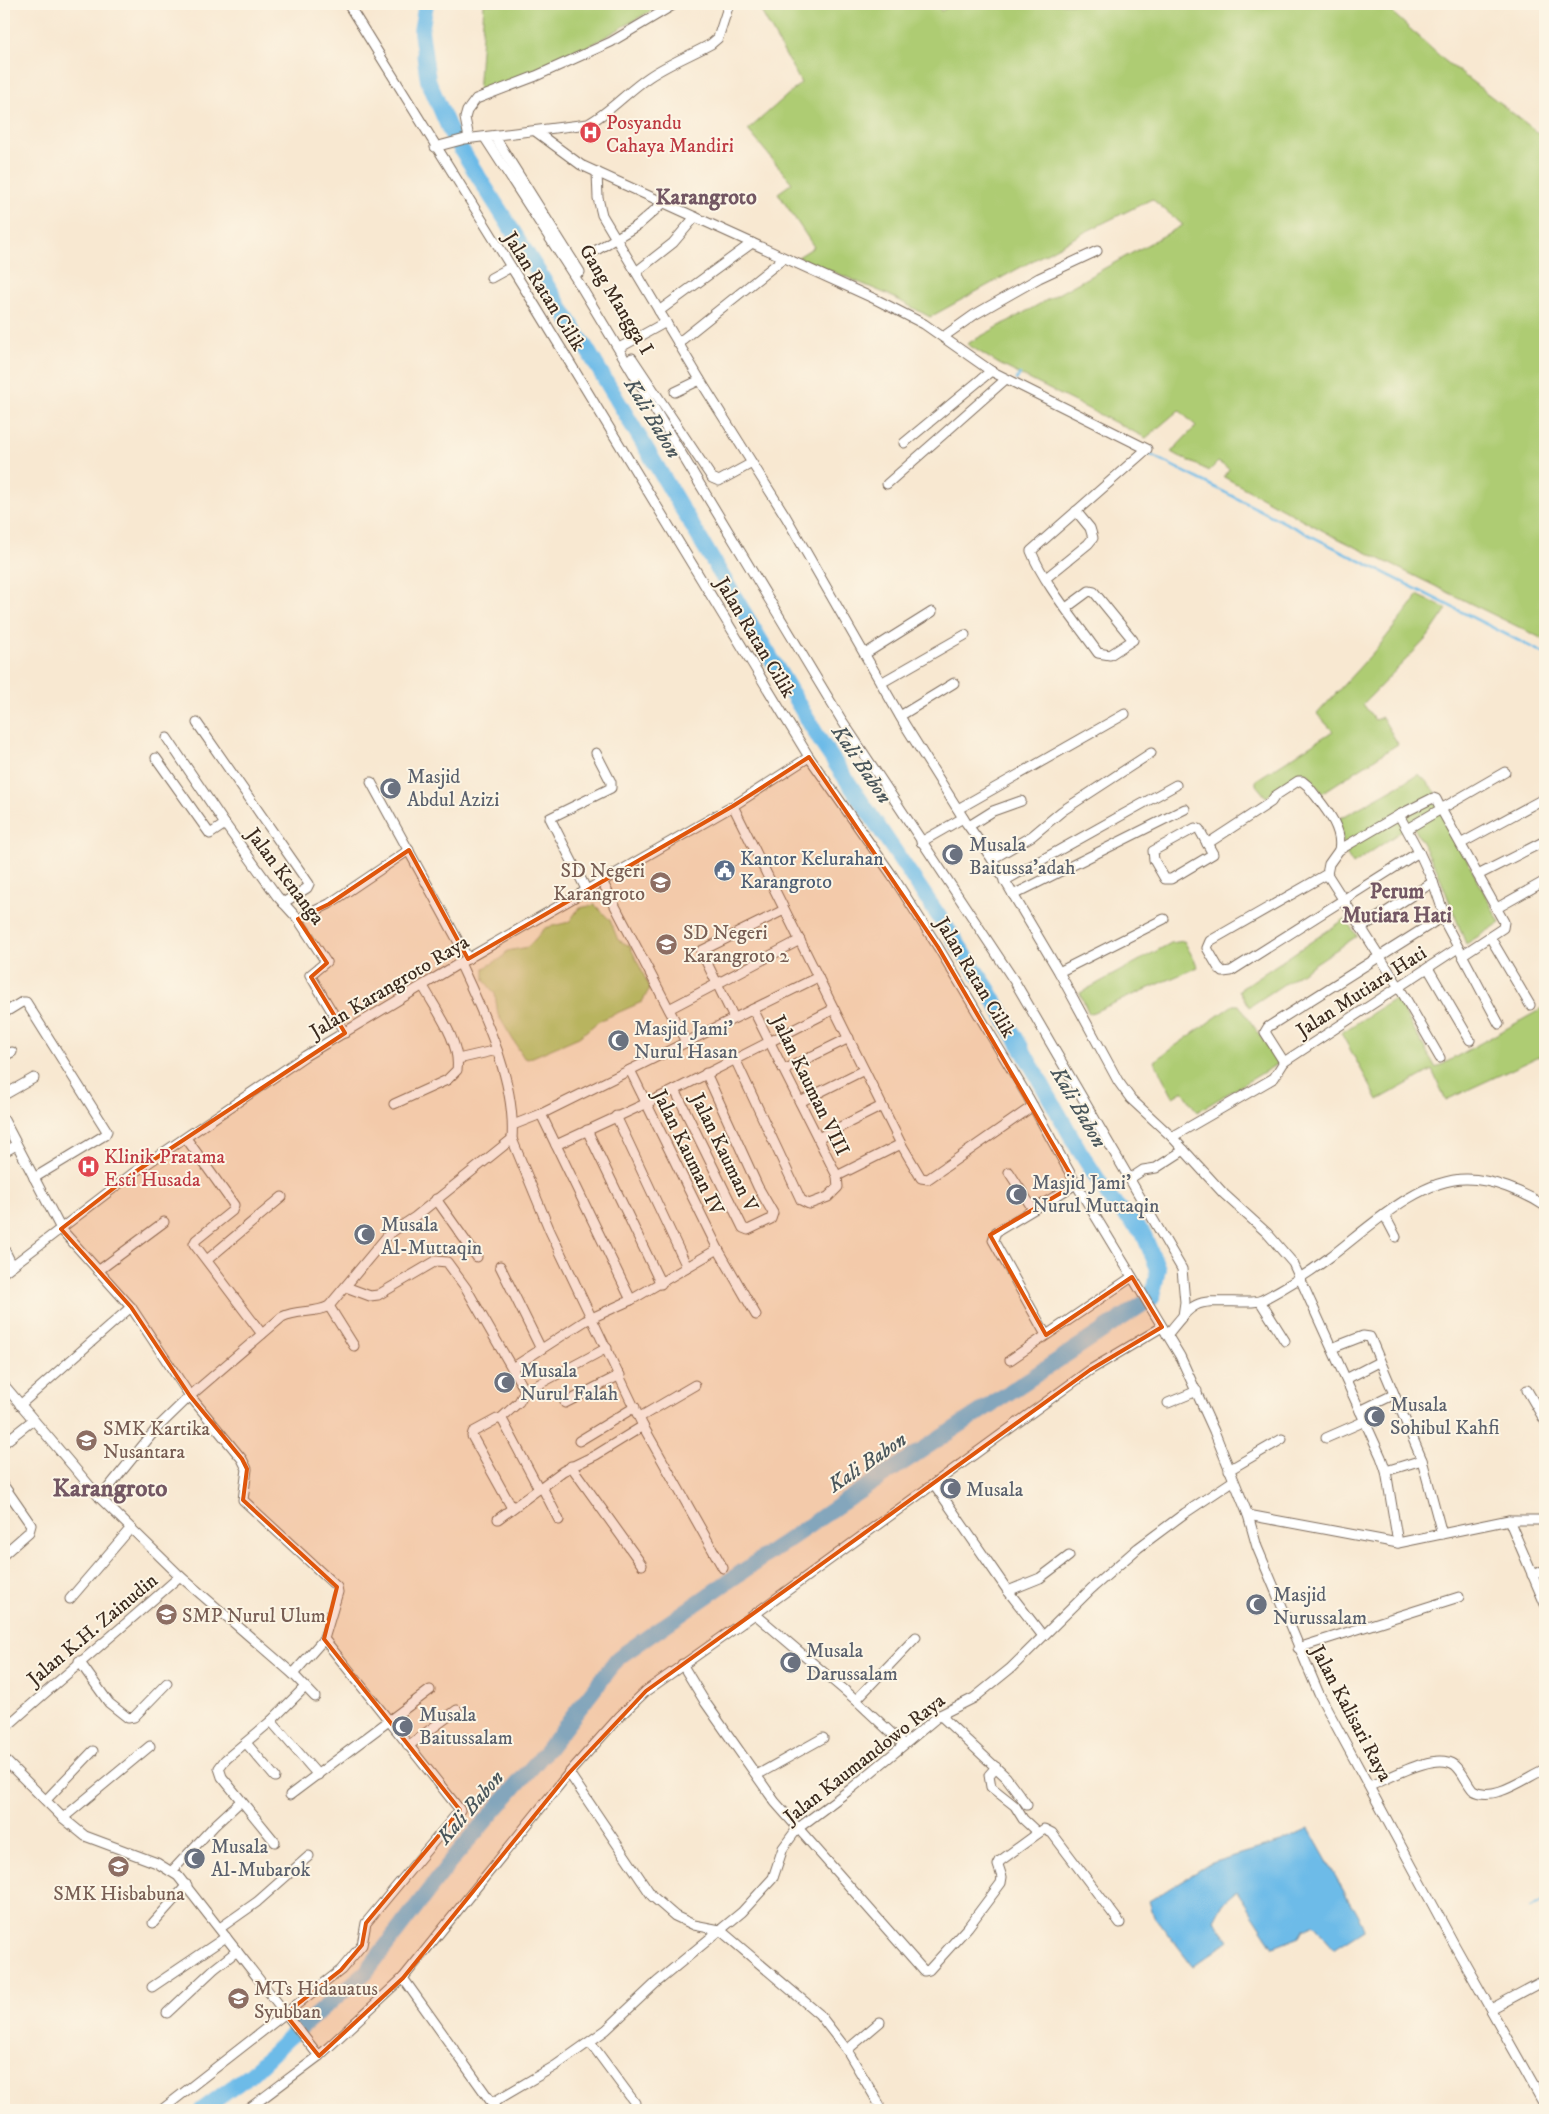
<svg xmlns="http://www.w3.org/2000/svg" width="1549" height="2114" font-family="'IM FELL DW Pica',serif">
	<rect width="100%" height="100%" fill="#fcf5e5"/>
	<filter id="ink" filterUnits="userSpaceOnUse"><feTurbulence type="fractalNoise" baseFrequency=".02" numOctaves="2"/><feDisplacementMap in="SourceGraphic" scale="10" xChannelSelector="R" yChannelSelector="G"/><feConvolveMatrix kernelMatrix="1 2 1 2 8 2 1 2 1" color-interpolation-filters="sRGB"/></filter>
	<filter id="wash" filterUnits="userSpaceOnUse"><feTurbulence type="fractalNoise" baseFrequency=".0096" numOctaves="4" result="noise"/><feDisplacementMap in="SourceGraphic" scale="20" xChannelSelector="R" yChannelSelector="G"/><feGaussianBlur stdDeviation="1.12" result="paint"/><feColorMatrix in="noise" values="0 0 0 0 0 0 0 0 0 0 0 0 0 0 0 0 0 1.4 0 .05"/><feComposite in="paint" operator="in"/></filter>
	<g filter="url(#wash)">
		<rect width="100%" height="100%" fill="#f8e8d1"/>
		<g fill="#aecc73" stroke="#747b48">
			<polygon points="484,4 663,4 579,52 478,95"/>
			<polygon points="757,4 937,4 941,11 954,4 1383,4 1444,60 1545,138 1545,640 1331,535 1224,477 1229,469 1218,462 1209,471 1171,452 1196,426 1179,410 1146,438 999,364 967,344 1183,225 1152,199 1083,233 930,317 889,295 798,257 814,247 778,193 792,183 748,130 801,83"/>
			<polygon points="1417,595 1447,609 1427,638 1363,704 1375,720 1382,717 1398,744 1322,793 1307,772 1266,797 1256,785 1256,780 1333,731 1317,714 1379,646 1413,603"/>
			<polygon points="1419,774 1436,792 1441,810 1500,923 1466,944 1437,870 1412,824 1353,864 1344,850 1339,819"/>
			<polygon points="595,905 610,920 618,940 630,946 650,988 642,1002 599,1021 579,1037 528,1059 524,1058 498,1015 495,994 484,980 484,968 502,958 507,951 528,947 545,928 569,922 579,908"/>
			<polygon points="1345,919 1357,936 1249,1007 1239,990"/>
			<polygon points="1184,941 1198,967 1089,1014 1080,993 1171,943"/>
			<polygon points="1396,998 1436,1068 1545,1007 1545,1054 1446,1100 1432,1070 1378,1100 1341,1033"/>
			<polygon points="1233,1005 1239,1005 1279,1063 1197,1112 1183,1091 1173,1097 1154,1061"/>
		</g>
		<polygon fill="#6dbbe8" stroke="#547283" points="1309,1829 1365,1929 1334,1949 1314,1925 1304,1930 1300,1937 1274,1947 1237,1891 1223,1903 1214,1920 1229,1940 1193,1967 1154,1916 1149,1901 1211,1863 1281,1842"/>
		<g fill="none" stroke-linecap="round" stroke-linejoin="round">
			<g stroke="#6dbbe8" stroke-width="2.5">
				<polyline points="1016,380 1020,374"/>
				<polyline points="1147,453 1545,654"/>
				<polyline points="1530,1908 1545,1900"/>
			</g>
			<polyline stroke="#6dbbe8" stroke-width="16" points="202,2110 252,2073 286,2040 366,1972 455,1856 547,1750 619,1657 836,1507 1152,1298 1158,1269 1143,1233 1111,1200 1079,1150 988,989 821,742 585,346 451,133 428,80 421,31 426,4"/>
		</g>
	</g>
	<g filter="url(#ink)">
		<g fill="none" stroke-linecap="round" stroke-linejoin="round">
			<defs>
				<g id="minor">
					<polyline points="348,4 536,307 809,757 892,875 938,947 1028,1097 1076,1184 1180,1356 1214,1431 1248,1515 1257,1547 1319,1694 1455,1946 1545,2106"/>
					<path d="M 535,131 L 581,165 L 875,299 L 924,324 L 991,371 L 1147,449 L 1031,551 C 1044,584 1077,623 1098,653 L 1110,655 L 1133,640 L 1094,592 L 1089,591 L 1066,608"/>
					<polyline points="495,137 580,272"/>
					<polyline points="469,138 465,118 467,111 476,99 536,76 611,42 675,4"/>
					<polyline points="485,138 580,285 841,719 1015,982 1182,1269 1185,1302 1183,1316"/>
					<path d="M 435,147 L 465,139 L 588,124 C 610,112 628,91 649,77 C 668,64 691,55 711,44 L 718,38 L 729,4"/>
					<polyline points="597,172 598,198 602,215 705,388 786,517 905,725 967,824 992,859 1059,972 1118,1081 1131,1099 1172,1137 1224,1194 1267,1233 1293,1263 1381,1457 1386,1471 1398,1543"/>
					<polyline points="590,254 638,225 663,203"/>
					<polyline points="636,272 673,243 695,217"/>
					<polyline points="491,278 511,267"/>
					<polyline points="659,311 752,243"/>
					<polyline points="943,337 974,315 1039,278 1097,251"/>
					<polyline points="678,343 784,258"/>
					<polyline points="619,348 666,322"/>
					<polyline points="632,358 712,478 719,481 752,463"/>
					<polyline points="675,392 700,380"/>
					<polyline points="904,443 991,371"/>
					<polyline points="887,484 1006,379"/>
					<polyline points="1046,578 1088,544 1093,538 1090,528 1076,511"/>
					<polyline points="865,654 932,612"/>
					<polyline points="881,683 965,635"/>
					<polyline points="900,716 954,683"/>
					<polyline points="197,723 309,884 307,888 283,903"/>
					<polyline points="167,738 225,824 277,896 298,919 326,962 310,975 345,1033"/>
					<polyline points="156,758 210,834 225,824"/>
					<polyline points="371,782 468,959"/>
					<polyline points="733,806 901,1144 921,1178 928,1179 1033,1106"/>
					<polyline points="958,809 1125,714"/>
					<polyline points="1399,815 1419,852"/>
					<polyline points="969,826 993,811 1021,801"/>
					<polygon points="1195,828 1199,829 1213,854 1171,879 1165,879 1154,860 1153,851"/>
					<polyline points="1407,829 1441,809 1436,799 1433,798 1399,815 1339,850 1329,864 1327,874 1399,987 1440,1058"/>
					<polyline points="921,842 963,818"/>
					<polyline points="1462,843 1545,798"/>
					<path d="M 1207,844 L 1271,802 L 1275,796 L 1298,781 L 1302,781 L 1308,786 C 1321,804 1344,826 1339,850"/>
					<polyline points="992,859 1032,836 1062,811 1151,753"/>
					<polyline points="1478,875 1545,841"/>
					<polyline points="1004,881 1176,785"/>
					<polyline points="603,883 686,1042"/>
					<polyline points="587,891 550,818 611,788 611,782 596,753"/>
					<polyline points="1013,895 1185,809"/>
					<polyline points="1497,908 1545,881"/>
					<polyline points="1442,917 1499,1024"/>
					<polyline points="298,919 329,904 409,850"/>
					<polyline points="1361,928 1433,882"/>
					<polyline points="1490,937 1530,1005"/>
					<polyline points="1462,955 1503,928 1504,922 1441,809 1505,772"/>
					<path d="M 460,963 C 484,1015 516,1080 512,1139 L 550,1231 L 643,1426 L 723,1568"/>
					<polyline points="1428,968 1470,1040"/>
					<polyline points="1059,972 1164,919"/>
					<polyline points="669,1009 800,940"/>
					<polyline points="4,1013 22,1002 26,1002 107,1131 105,1135 34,1178"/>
					<polyline points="734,1018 701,951 784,910"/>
					<polyline points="4,1056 12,1052"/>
					<polyline points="458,1059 497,1050"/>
					<polyline points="735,1059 801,1200 809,1204 828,1197 838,1187 837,1176 753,1009"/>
					<polyline points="1284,1062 1265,1032 1268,1027 1442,917 1444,914 1433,882 1419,852 1231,971 1223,972 1218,967 1207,948 1210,941 1327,874"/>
					<polyline points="1284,1062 1458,948"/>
					<polyline points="630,1070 718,1249 756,1315"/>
					<polyline points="784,1070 849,1038"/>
					<polyline points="675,1090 743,1228 748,1230 771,1219 773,1213 758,1187 706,1073"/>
					<polyline points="4,1095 34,1078"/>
					<polyline points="800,1102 864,1070"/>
					<path d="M 394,1104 L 447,1080 L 457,1070 C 461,1042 436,1010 423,986"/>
					<polyline points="541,1114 631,1300"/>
					<polyline points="616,1116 687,1267"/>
					<polyline points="4,1120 61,1229 131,1307 190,1396 242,1459 247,1469 243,1500 337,1587 338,1592 324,1639"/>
					<polyline points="513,1125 541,1114 818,977"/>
					<polyline points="587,1130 661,1284"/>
					<polyline points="1172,1137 1274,1078 1284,1062"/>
					<polyline points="186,1138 234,1205 232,1211 196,1240 194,1244 262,1334"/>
					<polyline points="818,1138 882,1106"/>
					<polyline points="556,1145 675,1090 834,1009"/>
					<polyline points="4,1152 16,1145"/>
					<polyline points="1009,1172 1033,1209"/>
					<polyline points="837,1176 901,1144"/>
					<polyline points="1131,1178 1143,1170 1156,1168 1184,1150"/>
					<polyline points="436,1199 477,1257"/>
					<polyline points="1385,1216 1396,1237"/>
					<polyline points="4,1249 12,1265"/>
					<polyline points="207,1260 282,1197"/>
					<polyline points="500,1266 541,1349"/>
					<polyline points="98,1271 164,1222"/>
					<polyline points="4,1272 132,1174 305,1056 460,963 733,806 809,757"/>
					<polyline points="346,1287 370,1296 378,1295 436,1261 447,1262 466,1288 512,1368"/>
					<polyline points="1260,1301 1285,1341"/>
					<polyline points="329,1306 354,1346"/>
					<polyline points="1046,1335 993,1240 996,1232 1076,1184"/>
					<path d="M 1167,1335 C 1196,1299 1194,1301 1240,1302 C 1248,1302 1255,1303 1262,1300 C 1285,1288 1310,1272 1330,1257 C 1366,1230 1419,1178 1467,1179 C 1492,1179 1524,1192 1545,1206"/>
					<polyline points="607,1348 528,1390 523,1387 512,1368 585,1321 631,1300 718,1249"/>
					<polyline points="1332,1348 1363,1336 1370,1337 1422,1460 1442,1534"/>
					<polyline points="1010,1360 1132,1277"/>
					<polyline points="1346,1379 1379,1362"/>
					<polyline points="4,1385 100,1498"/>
					<polyline points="1527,1390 1545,1421"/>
					<polyline points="565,1403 620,1375"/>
					<polyline points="1168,1403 1197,1391"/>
					<polyline points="20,1405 131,1307"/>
					<polyline points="1360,1411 1393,1395"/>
					<polyline points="640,1417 695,1385"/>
					<polyline points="500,1419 519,1402 526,1389"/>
					<polyline points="1326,1438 1365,1421"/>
					<polyline points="579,1441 635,1407"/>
					<polyline points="4,1443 33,1420"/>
					<polyline points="571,1466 642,1565"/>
					<polyline points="1229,1470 1282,1439"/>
					<polyline points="1386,1471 1422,1460"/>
					<polyline points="934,1484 1008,1591 1043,1636"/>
					<polyline points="4,1486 31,1525 29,1532 4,1554"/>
					<polyline points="542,1487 559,1520"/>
					<polyline points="512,1508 472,1436 473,1432 497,1419 502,1419 539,1489"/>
					<polyline points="1248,1515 1398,1543 1509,1520 1545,1520"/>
					<polyline points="498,1519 563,1471 596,1455 643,1426"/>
					<polyline points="1509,1520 1545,1604"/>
					<polyline points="1532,1575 1545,1570"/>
					<polyline points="1008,1591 1040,1578 1069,1556"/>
					<polyline points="70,1599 130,1529"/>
					<polyline points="755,1614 856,1700 903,1744"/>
					<polyline points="1298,1648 1459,1597"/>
					<polyline points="79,1661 109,1703 128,1718 134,1717 167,1683"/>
					<polyline points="682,1664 705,1702 775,1802 924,1971 929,1970 968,1927 1001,1883 1002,1877 998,1865 1000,1861 1044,1829 1052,1833 1120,1923"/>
					<polyline points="293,1674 315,1697"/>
					<polyline points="856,1700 916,1637"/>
					<polyline points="940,1715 1006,1777 1027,1805"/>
					<polyline points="271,1721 318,1775"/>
					<path d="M 4,1729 C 62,1677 122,1628 180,1576"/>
					<polyline points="246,1743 275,1777"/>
					<polyline points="408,1746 457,1710"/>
					<polyline points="4,1759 63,1818 85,1836 157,1863 178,1876 319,2056"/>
					<polyline points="996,1767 989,1775 991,1787 1015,1806 1023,1819 1038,1833"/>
					<polyline points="569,1773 652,1896 675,1916 694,1925 720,1930 819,2014 847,2050 879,2104"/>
					<polyline points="757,1775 823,1738"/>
					<path d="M 1370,1786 C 1390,1778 1436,1751 1455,1765 C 1464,1773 1466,1782 1473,1790 C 1494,1803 1526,1777 1545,1769"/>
					<polyline points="290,1795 430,1690"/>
					<polyline points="46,1800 93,1751"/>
					<polyline points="63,1818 150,1746"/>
					<polyline points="275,1842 222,1777 219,1768 225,1760 271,1721 305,1687"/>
					<polyline points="172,1871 215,1825 241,1801"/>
					<polyline points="153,1923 187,1885"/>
					<polyline points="220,1928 257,1902 309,1856"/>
					<polyline points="403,1978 492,2103"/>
					<polyline points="152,1987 226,1937"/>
					<polyline points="1491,2009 1545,1980"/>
					<polyline points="167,2013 214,1969 237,1951"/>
					<polyline points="590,2042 635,2103"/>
					<polyline points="847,2050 880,2022"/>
					<path d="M 164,2108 L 341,1970 L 362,1945 L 366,1923 L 460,1810 L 324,1639 L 293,1674 L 180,1576 L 100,1498 L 157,1428 L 190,1396 L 282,1317 C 298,1309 314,1314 329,1306 L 389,1234 L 415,1217 L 512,1139"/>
					<polyline points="247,2110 319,2056 403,1978 569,1773 620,1716 646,1691 755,1614 1090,1370 1162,1327"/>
					<polyline points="497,2110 492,2103 555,2066 606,2030 657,1982 742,1912 773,1878 783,1848 797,1829 852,1788 940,1715 974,1698 1011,1668 1091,1589 1138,1548 1185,1513 1233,1481"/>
				</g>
			</defs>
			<use href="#minor" stroke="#7d6c5d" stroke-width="11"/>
			<use href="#minor" stroke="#fff" stroke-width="9"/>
		</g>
	</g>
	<path fill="#df570d" fill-opacity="0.2" stroke="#df570d" stroke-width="4" stroke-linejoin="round" d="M 809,757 L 938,947 L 1076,1184 L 990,1235 L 1046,1335 L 1132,1277 L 1162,1327 L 1090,1370 L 646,1691 L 569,1773 L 403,1978 L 319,2056 L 285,2014 L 341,1970 L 362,1945 L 366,1923 L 460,1810 L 324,1639 L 337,1587 L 243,1500 L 247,1469 L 242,1459 L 190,1396 L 131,1307 L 61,1229 L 132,1174 L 345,1033 L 311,977 L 327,963 L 298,919 L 329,904 L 409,850 L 468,959 L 733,806 Z"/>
	<defs>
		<symbol id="hospital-disc" viewBox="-11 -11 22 22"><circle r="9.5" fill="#e0444e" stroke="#fcf5e5"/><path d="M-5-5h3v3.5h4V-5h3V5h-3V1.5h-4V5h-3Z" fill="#fff"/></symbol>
		<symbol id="mosque-disc" viewBox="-11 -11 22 22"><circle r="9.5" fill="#6b7280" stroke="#fcf5e5"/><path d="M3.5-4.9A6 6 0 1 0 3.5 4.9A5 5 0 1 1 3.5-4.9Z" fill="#fff"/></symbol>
		<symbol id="civic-disc" viewBox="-11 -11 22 22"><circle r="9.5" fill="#5c6f8a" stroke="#fcf5e5"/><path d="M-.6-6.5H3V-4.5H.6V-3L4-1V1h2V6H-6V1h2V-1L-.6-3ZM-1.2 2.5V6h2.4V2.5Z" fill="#fff"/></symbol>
		<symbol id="school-disc" viewBox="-11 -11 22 22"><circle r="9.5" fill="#8d6e63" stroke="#fcf5e5"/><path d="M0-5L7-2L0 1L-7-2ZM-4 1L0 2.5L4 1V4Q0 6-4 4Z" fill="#fff"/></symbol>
	</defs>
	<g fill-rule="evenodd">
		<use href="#hospital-disc" x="578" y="120" width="25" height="25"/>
		<use href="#mosque-disc" x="378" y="776" width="25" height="25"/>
		<use href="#mosque-disc" x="940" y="842" width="25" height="25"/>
		<use href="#civic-disc" x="712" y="858" width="25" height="25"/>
		<use href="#school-disc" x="648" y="870" width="25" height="25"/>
		<use href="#school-disc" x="654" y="932" width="25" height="25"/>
		<use href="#mosque-disc" x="606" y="1028" width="25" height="25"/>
		<use href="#hospital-disc" x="76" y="1154" width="25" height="25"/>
		<use href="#mosque-disc" x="1004" y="1182" width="25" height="25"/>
		<use href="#mosque-disc" x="352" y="1222" width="25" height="25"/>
		<use href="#mosque-disc" x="492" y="1370" width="25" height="25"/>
		<use href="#mosque-disc" x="1362" y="1404" width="25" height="25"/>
		<use href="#school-disc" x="74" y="1428" width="25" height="25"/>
		<use href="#mosque-disc" x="938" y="1476" width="25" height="25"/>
		<use href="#mosque-disc" x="1244" y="1592" width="25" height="25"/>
		<use href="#school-disc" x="154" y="1602" width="25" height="25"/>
		<use href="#mosque-disc" x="778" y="1650" width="25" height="25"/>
		<use href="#mosque-disc" x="390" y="1714" width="25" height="25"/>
		<use href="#mosque-disc" x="182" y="1846" width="25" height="25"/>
		<use href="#school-disc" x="106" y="1854" width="25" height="25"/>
		<use href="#school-disc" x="226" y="1986" width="25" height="25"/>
	</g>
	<g text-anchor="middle" stroke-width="4" stroke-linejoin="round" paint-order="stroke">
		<g font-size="20" fill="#be3a42" stroke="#fcf5e5" text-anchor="start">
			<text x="606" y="129">Posyandu<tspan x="606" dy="23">Cahaya Mandiri</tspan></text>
			<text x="104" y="1163">Klinik Pratama<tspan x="104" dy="23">Esti Husada</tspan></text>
		</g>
		<g font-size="20" fill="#3b2a1e" stroke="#fcf5e5">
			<text transform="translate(545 291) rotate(58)" y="7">Jalan Ratan Cilik</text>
			<text transform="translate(617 299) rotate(59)" y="7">Gang Mangga I</text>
			<text transform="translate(756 637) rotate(59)" y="7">Jalan Ratan Cilik</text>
			<text transform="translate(286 876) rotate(53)" y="7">Jalan Kenanga</text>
			<text transform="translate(976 977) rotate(59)" y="7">Jalan Ratan Cilik</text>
			<text transform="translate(389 986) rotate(-31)" y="7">Jalan Karangroto Raya</text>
			<text transform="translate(1361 991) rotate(-33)" y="7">Jalan Mutiara Hati</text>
			<text transform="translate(811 1085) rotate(64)" y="7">Jalan Kauman VIII</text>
			<text transform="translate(689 1152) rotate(64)" y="7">Jalan Kauman IV</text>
			<text transform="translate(725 1152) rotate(64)" y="7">Jalan Kauman V</text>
			<text transform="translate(92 1629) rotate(-40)" y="7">Jalan K.H. Zainudin</text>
			<text transform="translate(1352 1713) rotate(62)" y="7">Jalan Kalisari Raya</text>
			<text transform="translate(864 1758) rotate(-38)" y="7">Jalan Kaumandowo Raya</text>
		</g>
		<g font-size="20" fill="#5b616d" stroke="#fcf5e5" text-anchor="start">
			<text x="407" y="783">Masjid<tspan x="407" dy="23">Abdul Azizi</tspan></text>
			<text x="969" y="851">Musala<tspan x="969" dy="23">Baitussa'adah</tspan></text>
			<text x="634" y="1035">Masjid Jami'<tspan x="634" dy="23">Nurul Hasan</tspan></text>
			<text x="1032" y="1189">Masjid Jami'<tspan x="1032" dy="23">Nurul Muttaqin</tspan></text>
			<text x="381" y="1231">Musala<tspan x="381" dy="23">Al-Muttaqin</tspan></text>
			<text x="520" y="1377">Musala<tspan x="520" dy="23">Nurul Falah</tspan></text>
			<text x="1390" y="1411">Musala<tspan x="1390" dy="23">Sohibul Kahfi</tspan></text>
			<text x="966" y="1496">Musala</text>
			<text x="1273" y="1601">Masjid<tspan x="1273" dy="23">Nurussalam</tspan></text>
			<text x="806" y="1657">Musala<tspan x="806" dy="23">Darussalam</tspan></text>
			<text x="419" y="1721">Musala<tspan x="419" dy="23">Baitussalam</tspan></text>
			<text x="211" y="1853">Musala<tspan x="211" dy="23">Al-Mubarok</tspan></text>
		</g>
		<g font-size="20" fill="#4e5e75" stroke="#fcf5e5" text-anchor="start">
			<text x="740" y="865">Kantor Kelurahan<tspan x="740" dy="23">Karangroto</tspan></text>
		</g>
		<g font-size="20" fill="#785e54" stroke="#fcf5e5" text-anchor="start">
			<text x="645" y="877" text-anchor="end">SD Negeri<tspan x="645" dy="23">Karangroto</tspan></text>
			<text x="683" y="939">SD Negeri<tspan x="683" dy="23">Karangroto 2</tspan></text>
			<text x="103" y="1435">SMK Kartika<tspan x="103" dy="23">Nusantara</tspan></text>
			<text x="182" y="1622">SMP Nurul Ulum</text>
			<text x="119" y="1900" text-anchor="middle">SMK Hisbabuna</text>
			<text x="254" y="1995">MTs Hidauatus<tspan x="254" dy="23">Syubban</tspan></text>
		</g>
		<g font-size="21" font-style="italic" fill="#4a565b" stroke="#fcf5e5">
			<text transform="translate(653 418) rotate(59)" y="7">Kali Babon</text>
			<text transform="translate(862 764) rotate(56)" y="7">Kali Babon</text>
			<text transform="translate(1079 1107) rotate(60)" y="7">Kali Babon</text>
			<text transform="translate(867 1462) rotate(-34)" y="7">Kali Babon</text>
			<text transform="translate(470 1807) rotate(-49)" y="7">Kali Babon</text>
		</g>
		<g font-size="21" font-weight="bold" fill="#735763" stroke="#fcf5e5">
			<text x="1397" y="898">Perum<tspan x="1397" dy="24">Mutiara Hati</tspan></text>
		</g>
		<g font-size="22" font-weight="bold" fill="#735763" stroke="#fcf5e5">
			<text x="706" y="204">Karangroto</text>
		</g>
		<g font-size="25" font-weight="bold" fill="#735763" stroke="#fcf5e5">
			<text x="110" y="1496">Karangroto</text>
		</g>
	</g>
	<rect width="1549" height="2114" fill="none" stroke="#fcf5e5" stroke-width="20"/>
</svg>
